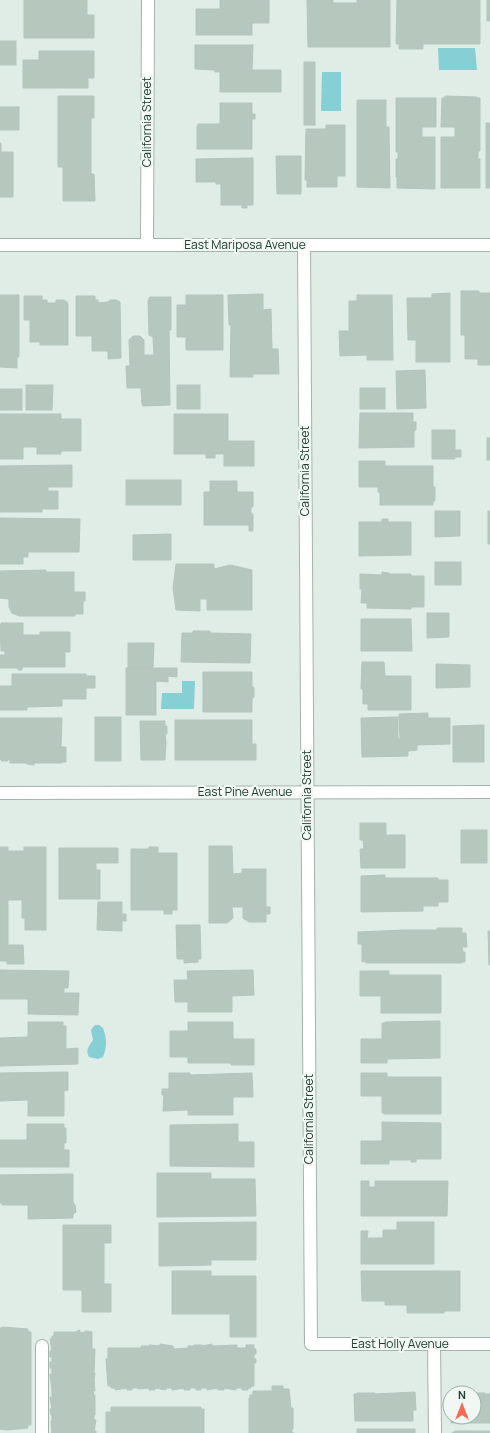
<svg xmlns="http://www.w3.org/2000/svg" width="490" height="1433" font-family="Manrope,sans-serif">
	<rect width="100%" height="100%" fill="#e0ece6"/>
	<g fill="#86cfd4">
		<polygon points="438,48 475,48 477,70 439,70"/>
		<polygon points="322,72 341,72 341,111 321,111"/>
		<polygon points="182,681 195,681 194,709 161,709 162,693 182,693"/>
		<path d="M 95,1025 L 99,1025 L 103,1028 C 107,1039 107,1047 103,1057 L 98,1059 L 89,1057 C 85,1050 89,1046 93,1040 L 91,1030 Z"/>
	</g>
	<g fill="#b6c7be" stroke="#b3c6bc">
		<polygon points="24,0 87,0 87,15 94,15 94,38 24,38"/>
		<polygon points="220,0 269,0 269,23 252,23 252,35 196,35 196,9 220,9"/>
		<polygon points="307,0 333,0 333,3 357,3 357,0 390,0 390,47 308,47"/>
		<polygon points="397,0 480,0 480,44 423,44 423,49 399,49 399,44 396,44"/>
		<rect x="487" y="0" width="3" height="21"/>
		<rect x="0" y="41" width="16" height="24"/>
		<polygon points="195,45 253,45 252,70 281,70 281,92 220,92 220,72 215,72 215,70 195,69"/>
		<polygon points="39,51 94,51 94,78 88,78 88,88 23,88 23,60 39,60"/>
		<rect x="304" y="62" width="11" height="63"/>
		<polygon points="58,96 94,96 94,118 91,118 91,174 94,174 95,201 63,201 63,167 58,167"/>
		<polygon points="445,96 477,97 477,98 480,98 480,151 478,151 478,159 480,159 480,188 441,188 441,137 455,137 455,127 441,127 442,98 445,98"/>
		<polygon points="396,98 436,98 436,127 422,127 422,137 435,137 435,189 397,188 397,177 396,177 396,159 398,159 398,152 396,152"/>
		<polygon points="357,100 386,100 386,127 389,127 390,188 357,187"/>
		<polygon points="220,103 252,103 252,114 255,114 255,119 252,119 252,149 197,149 197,126 198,126 198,124 220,124"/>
		<rect x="0" y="107" width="19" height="23"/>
		<rect x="486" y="123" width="4" height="65"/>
		<polygon points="326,125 345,125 345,176 337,176 337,187 307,187 307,180 305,180 306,129 326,129"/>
		<polygon points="0,143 1,143 1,152 13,152 13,197 0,197"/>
		<polygon points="276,156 301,156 301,194 277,194"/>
		<polygon points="253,158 253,205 247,205 247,208 242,208 242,205 221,205 221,184 216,184 216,182 196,182 196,159"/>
		<polygon points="461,291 479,291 479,293 490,293 490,365 478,365 478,359 465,359 465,335 461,335"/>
		<polygon points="450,293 450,362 416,362 416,340 408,340 407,298 432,298 432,294"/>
		<polygon points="263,294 263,310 271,309 272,349 278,349 279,374 253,374 253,377 230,377 231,325 229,325 228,295"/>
		<polygon points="0,295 19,295 19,357 17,357 17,368 0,367"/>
		<polygon points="186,295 223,295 223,350 186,350 186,337 177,337 177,305 186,305"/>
		<polygon points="357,295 392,295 393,360 367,360 367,355 340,356 339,331 349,331 349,301 357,301"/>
		<polygon points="24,296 42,296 42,300 47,300 47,303 56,303 56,300 64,300 68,303 68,345 40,345 40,342 30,342 30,320 24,320"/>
		<polygon points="76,296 95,296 95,300 98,300 98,303 108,302 110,300 116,300 120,302 121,358 108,359 108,351 92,351 92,336 76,336"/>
		<polygon points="150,297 171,297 171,330 169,330 170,405 143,406 142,404 141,388 127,388 126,366 130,366 129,340 133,336 140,336 144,340 144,355 154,355 153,337 149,335 148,300"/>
		<polygon points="425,370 426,408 397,409 396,371"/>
		<polygon points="26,385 53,385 52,410 26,410"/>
		<rect x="177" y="385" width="23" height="24"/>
		<rect x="360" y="388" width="25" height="21"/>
		<rect x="0" y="389" width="22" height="21"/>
		<polygon points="360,413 413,413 413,422 416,422 416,430 414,430 414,447 359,448"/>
		<polygon points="0,414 61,414 61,419 81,419 81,451 61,451 61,454 37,454 37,447 23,447 23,459 0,459"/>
		<polygon points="174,414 228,414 228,441 254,441 254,466 224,466 224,454 215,454 215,458 206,458 206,454 174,454"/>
		<polygon points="432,430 455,430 455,450 461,450 461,457 455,457 455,459 432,459"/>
		<rect x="487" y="438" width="3" height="22"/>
		<polygon points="359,461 385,461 385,466 433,466 433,487 435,487 435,501 433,501 433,505 380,505 380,492 378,492 378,487 359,487"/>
		<polygon points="72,465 72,487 48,487 48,491 58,491 58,509 42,509 42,512 0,512 0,466"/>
		<rect x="126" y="480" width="55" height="25"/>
		<polygon points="210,481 237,481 237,492 253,492 253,507 251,507 251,514 253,514 253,531 249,531 249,525 204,525 204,492 210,492"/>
		<polygon points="435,511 460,511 460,536 435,537"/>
		<rect x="488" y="511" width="2" height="33"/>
		<polygon points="0,518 80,519 79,552 28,552 28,557 23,557 23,564 0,564"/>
		<polygon points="382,519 388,519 388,522 411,522 411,555 359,556 359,522 382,522"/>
		<polygon points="171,534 171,560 133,560 133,535"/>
		<rect x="435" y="562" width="26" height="23"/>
		<polygon points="176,564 214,564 214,569 230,565 252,570 252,610 207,610 207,599 200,599 200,611 176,610 173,588"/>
		<polygon points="46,570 46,572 74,572 74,592 85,592 85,601 83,601 83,614 75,614 75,616 19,616 12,613 9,607 9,599 0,598 0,571"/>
		<polygon points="382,572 389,573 389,574 411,574 411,576 424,576 424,607 411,607 411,609 367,608 367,603 361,603 362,589 360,589 360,574 382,575"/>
		<polygon points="427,613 449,613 449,637 427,638"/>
		<polygon points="361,619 411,619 412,651 361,651"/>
		<polygon points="1,623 23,623 23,635 40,635 40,632 70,632 70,652 65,652 65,667 22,667 22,670 18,670 18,668 0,668 0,655 5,655 5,651 1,651 0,625 1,625"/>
		<polygon points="193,631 210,631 210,633 251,634 250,663 181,662 182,633 193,633"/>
		<polygon points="128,643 154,643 153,668 128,668"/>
		<polygon points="362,662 384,662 385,676 411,676 411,710 368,710 368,704 363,704 363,689 361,689"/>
		<polygon points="436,664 470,665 470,687 436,688"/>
		<polygon points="126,668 177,668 177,677 168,676 168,682 156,681 156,715 126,715"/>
		<polygon points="203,672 252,672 252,686 254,688 254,697 252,699 252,712 203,712"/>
		<polygon points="12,674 86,674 86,676 95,676 95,688 86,688 86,699 62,699 62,706 27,707 27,710 0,710 0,686 12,686"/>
		<polygon points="428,713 428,718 450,718 450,744 417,745 417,750 408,751 408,756 362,757 361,718 398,717 398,739 400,739 399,714"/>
		<rect x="95" y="717" width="26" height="44"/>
		<polygon points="0,718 62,718 61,747 66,747 66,762 62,762 62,763 34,763 34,765 27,764 27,763 10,763 10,759 7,761 2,761 0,759"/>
		<polygon points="175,720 252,720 252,744 256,744 256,760 175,760"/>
		<polygon points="140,721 165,721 165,726 167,726 167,734 165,734 166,743 165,760 141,760"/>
		<polygon points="484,725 484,762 453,762 453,726"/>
		<polygon points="360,823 386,823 386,835 405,835 405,868 361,868 360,849 364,849 363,840 360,840"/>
		<rect x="461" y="830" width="26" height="33"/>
		<polygon points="209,846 232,846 233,874 242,873 242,869 266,869 266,907 270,907 270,914 266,914 266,922 249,922 243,918 243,907 232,907 233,918 227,923 209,923"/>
		<polygon points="0,847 8,847 8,851 24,851 24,847 46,847 46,930 25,930 25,918 22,918 22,900 8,900 8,945 23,945 24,964 7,964 7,961 0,961"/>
		<polygon points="149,847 158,847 158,853 177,853 177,910 172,910 172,914 164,914 164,910 131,910 131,849 149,849"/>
		<polygon points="59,848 118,848 118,863 96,863 96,870 100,870 100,899 59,899"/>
		<polygon points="385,875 385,878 438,878 438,880 448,880 448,902 438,902 438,906 423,906 423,911 361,912 361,876"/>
		<polygon points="98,902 122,902 122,914 126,914 126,921 122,921 122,931 97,930"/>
		<polygon points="176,925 200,925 201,959 198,959 198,962 184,963 184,959 177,959"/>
		<polygon points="437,928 462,928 462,933 466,933 467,947 462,947 463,952 465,952 465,962 462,962 462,963 366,963 366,961 362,962 362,944 358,944 358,932 403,930 437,930"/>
		<polygon points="488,931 490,931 490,965 489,965"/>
		<polygon points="0,970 69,971 68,988 64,988 64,993 79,993 78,1015 28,1014 28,999 0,999"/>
		<polygon points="253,970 254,995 232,996 232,1012 188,1012 188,1002 175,1002 174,980 188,980 187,971"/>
		<polygon points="360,971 389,971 389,975 441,975 441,1013 381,1013 381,996 360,996"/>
		<polygon points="440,1021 440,1058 387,1059 387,1063 361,1063 361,1039 382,1039 382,1023 385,1023 385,1022"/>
		<polygon points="28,1022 63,1022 63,1026 66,1026 66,1049 78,1048 78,1064 0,1066 0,1038 28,1037"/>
		<polygon points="188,1022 233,1022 233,1039 254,1039 254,1065 231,1065 231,1063 188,1063 188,1057 170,1057 170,1031 188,1031"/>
		<polygon points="68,1072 68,1090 64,1091 64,1116 28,1116 28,1100 0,1101 0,1073"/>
		<polygon points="169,1073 190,1073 190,1075 252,1073 253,1097 233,1097 233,1115 188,1115 188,1110 163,1111 164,1095 162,1095 162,1089 169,1089"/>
		<polygon points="361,1073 387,1073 387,1077 441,1077 441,1114 384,1114 384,1113 382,1113 382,1096 361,1096"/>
		<polygon points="382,1122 441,1123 441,1159 416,1159 416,1162 411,1162 411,1160 389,1160 389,1164 361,1164 361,1141 382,1141"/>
		<polygon points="27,1124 64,1124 64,1128 66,1128 66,1143 64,1143 64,1150 69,1150 69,1167 0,1167 0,1140 27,1140"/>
		<polygon points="238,1124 238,1142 254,1142 254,1167 170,1166 170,1125"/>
		<polygon points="157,1173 211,1173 211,1179 255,1179 256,1216 157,1217"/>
		<polygon points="73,1174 73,1202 75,1205 76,1212 73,1214 73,1218 28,1219 28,1205 2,1205 2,1203 0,1203 0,1175"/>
		<polygon points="361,1181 369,1181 369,1187 375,1187 375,1181 448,1181 447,1216 361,1216"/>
		<polygon points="256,1222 256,1260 211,1260 211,1265 159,1266 159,1223"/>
		<polygon points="397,1222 434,1222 434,1264 361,1264 361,1231 368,1231 367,1238 383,1238 383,1230 397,1230"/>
		<polygon points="63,1225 111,1225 111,1243 104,1243 104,1284 111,1284 111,1312 82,1312 82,1290 63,1290"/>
		<polygon points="172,1271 211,1271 211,1276 256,1276 256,1337 230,1337 230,1314 172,1314"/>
		<polygon points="361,1271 460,1271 460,1311 444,1311 444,1313 407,1313 407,1305 385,1305 385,1301 362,1301"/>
		<polygon points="2,1327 28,1329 28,1332 31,1332 31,1425 28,1425 28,1428 7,1430 0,1429 0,1328 2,1328"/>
		<polygon points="80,1330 80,1333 85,1332 85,1331 92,1332 92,1349 95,1349 94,1374 95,1373 94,1380 95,1391 93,1391 94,1395 95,1395 95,1415 94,1415 94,1420 96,1420 94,1431 96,1431 96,1433 51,1433 52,1432 51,1421 52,1421 52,1415 51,1415 50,1409 52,1409 50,1397 52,1397 52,1391 50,1374 52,1374 52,1368 50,1368 50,1362 52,1362 52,1357 50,1357 50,1351 52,1351 50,1339 52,1339 52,1336 54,1336 54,1332 77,1332 77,1331"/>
		<polygon points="160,1344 173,1346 174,1349 188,1348 188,1346 194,1346 194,1345 202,1345 202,1346 212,1344 212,1346 237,1345 237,1348 246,1348 246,1345 254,1345 254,1349 256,1349 256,1354 254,1354 254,1359 256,1359 256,1363 254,1363 254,1386 251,1386 251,1388 248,1388 248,1390 242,1390 242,1388 236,1388 236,1390 224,1388 224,1390 218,1390 218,1388 207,1390 207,1388 201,1388 201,1390 196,1390 196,1388 190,1388 190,1390 184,1390 184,1388 172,1390 172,1388 166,1388 166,1390 155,1388 155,1390 149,1390 149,1388 138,1389 138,1388 132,1388 132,1390 127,1390 127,1388 115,1390 115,1388 111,1388 111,1386 108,1386 106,1359 108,1359 108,1348 141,1348 141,1346 149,1346 149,1345 160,1346"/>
		<polygon points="272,1386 283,1386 283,1389 289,1389 291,1408 293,1408 293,1429 292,1429 292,1433 294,1433 249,1433 249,1398 250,1398 250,1395 253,1395 253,1391 272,1391"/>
		<polygon points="415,1392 416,1410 413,1410 413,1421 355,1421 354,1394 357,1394 357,1393 375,1393 375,1394"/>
		<polygon points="458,1393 485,1393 485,1394 490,1394 490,1423 451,1423 451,1417 474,1417 474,1393"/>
		<polygon points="111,1407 201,1407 201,1409 204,1409 204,1433 106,1433 106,1412 111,1412"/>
		<rect x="357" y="1429" width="58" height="4"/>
		<polygon points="455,1431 490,1431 490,1433 452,1433"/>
	</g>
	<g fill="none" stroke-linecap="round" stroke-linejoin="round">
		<defs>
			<g id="minor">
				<polyline points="0,245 490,245"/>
				<polyline points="147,245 148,0"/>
				<polyline points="304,245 311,1344 490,1344"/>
				<polyline points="0,793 490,792"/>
				<polyline points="434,1344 435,1433"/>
				<polyline points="42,1346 42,1433"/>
			</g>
		</defs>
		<use href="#minor" stroke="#a3b4ad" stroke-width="14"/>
		<use href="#minor" stroke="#fff" stroke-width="12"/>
	</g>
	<g text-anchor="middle" stroke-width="4" stroke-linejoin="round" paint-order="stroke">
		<g font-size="12" fill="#203d33" stroke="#f1f8f4">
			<text transform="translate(147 122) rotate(-90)" y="4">California Street</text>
			<text x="245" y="249">East Mariposa Avenue</text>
			<text transform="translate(305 471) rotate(-90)" y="4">California Street</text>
			<text x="245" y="796">East Pine Avenue</text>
			<text transform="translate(307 795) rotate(-90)" y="4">California Street</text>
			<text transform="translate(309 1119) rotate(-90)" y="4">California Street</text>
			<text x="400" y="1348">East Holly Avenue</text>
		</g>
	</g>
	<g transform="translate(462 1405)"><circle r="19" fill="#f1f8f4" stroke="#9dada7"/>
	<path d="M0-3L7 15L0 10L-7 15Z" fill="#f86b53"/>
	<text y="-6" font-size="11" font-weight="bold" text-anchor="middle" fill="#203d33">N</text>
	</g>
</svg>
